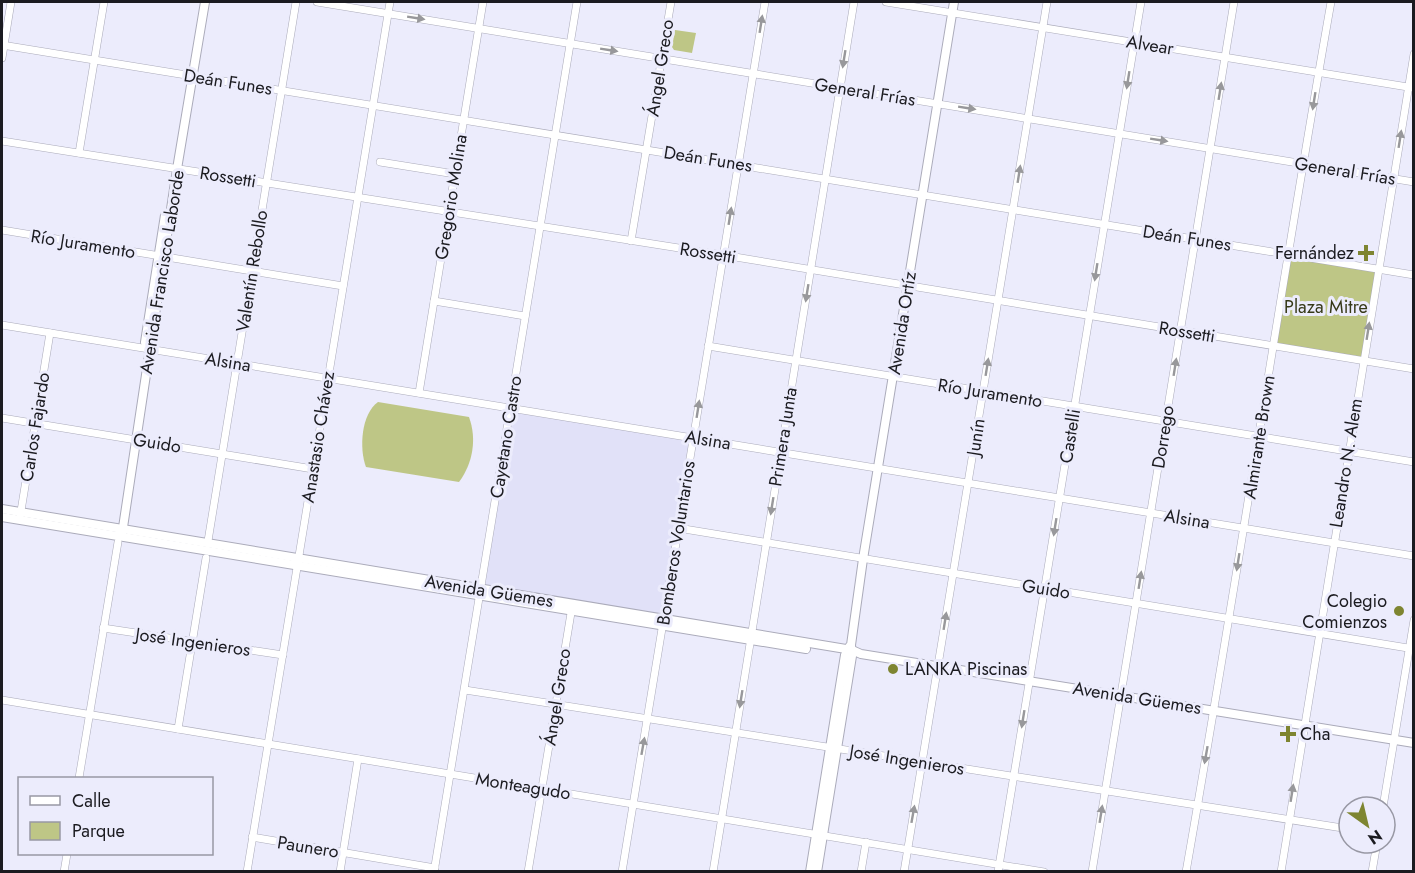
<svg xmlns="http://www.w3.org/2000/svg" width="1415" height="873" font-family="Jost,sans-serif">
	<rect width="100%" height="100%" fill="#ececfc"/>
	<polygon fill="#e1e1f8" points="512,410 690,440 661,615 485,587"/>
	<g fill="#bec686">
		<polygon points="675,30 696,33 692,53 674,50 672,47"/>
		<polygon points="1289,256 1377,271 1363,357 1275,343"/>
		<path d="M 378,402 L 469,417 C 477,439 473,463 459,482 L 366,467 C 359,449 361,414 378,402 Z"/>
	</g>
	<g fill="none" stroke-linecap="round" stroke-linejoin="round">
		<defs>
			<g id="minor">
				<polyline points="317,2 1414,182"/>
				<polyline points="886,2 1414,88"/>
				<polyline points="2,45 1414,275"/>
				<polyline points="2,58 11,2"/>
				<polyline points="2,141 723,255 1414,369"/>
				<polyline points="79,153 104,2"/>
				<polyline points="380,162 455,174"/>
				<polyline points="2,230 343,286"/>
				<polyline points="631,241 671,2"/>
				<polyline points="434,301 525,316"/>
				<polyline points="2,325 1414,556"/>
				<polyline points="708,346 1414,462"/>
				<polyline points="419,393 483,2"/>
				<polyline points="2,418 313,469"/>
				<polyline points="20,517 50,333"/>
				<polyline points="678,528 1414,649"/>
				<polyline points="208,541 296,2"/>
				<polyline points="103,628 283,655"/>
				<polyline points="465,690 1349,829"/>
				<polyline points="2,700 1044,872"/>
				<polyline points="178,729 206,558"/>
				<polyline points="79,778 118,542"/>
				<polyline points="1383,807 1414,620"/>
				<polyline points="252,837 435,868"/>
				<polyline points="64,872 67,854"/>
				<polyline points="247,872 390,2"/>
				<polyline points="340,872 358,759"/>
				<polyline points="434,872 577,2"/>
				<polyline points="528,872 572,607"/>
				<polyline points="622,872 765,2"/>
				<polyline points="713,872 854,2"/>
				<polyline points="861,872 866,842"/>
				<polyline points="904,872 1047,2"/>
				<polyline points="998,872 1141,2"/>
				<polyline points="1092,872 1234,2"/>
				<path d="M 1186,872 C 1237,582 1280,291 1331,2"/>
				<polyline points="1281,872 1414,54"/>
				<polyline points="1372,872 1377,843"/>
			</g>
			<g id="major">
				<polyline points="145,342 165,215"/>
				<polyline points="2,509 852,650 861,654 1414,743"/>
				<polyline points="2,517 806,649"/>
				<polyline points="122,534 177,169 205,2"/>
				<polyline points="810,872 845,655 849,647"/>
				<polyline points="817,872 852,656 851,645 863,559 954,2"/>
			</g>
		</defs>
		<use href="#minor" stroke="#ababba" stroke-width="8"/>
		<use href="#major" stroke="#ababba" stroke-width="10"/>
		<use href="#minor" stroke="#fff" stroke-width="7"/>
		<use href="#major" stroke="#fff" stroke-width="8"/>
	</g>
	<defs><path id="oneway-solid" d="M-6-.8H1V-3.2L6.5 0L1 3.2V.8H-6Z" transform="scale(1.5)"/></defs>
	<g fill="#98989b">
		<use href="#oneway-solid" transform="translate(416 18) rotate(9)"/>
		<use href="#oneway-solid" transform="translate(761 24) rotate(-81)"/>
		<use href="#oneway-solid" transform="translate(609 50) rotate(9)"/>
		<use href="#oneway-solid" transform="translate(844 59) rotate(99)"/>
		<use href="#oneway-solid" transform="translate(1128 80) rotate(99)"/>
		<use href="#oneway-solid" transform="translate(1220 91) rotate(-81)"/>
		<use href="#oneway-solid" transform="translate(1314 101) rotate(99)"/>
		<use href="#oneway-solid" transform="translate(967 108) rotate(9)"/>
		<use href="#oneway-solid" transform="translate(1400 139) rotate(-81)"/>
		<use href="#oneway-solid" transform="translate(1159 140) rotate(9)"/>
		<use href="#oneway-solid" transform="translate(1019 174) rotate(-81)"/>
		<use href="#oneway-solid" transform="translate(730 216) rotate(-81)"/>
		<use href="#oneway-solid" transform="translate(1096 272) rotate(99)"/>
		<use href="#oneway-solid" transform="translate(807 293) rotate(99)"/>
		<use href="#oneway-solid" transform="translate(1368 331) rotate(-81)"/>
		<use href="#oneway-solid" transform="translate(987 367) rotate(-81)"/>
		<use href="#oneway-solid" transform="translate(1175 367) rotate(-81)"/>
		<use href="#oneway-solid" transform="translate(698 409) rotate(-81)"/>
		<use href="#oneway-solid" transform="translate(772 506) rotate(99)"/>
		<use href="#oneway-solid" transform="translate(1055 527) rotate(99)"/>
		<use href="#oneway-solid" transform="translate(1238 562) rotate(99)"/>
		<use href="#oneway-solid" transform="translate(1140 580) rotate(-81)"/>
		<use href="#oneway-solid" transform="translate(945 621) rotate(-81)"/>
		<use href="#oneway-solid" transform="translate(741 699) rotate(99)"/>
		<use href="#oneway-solid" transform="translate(1023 719) rotate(99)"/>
		<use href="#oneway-solid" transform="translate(643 746) rotate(-80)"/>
		<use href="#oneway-solid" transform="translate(1206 755) rotate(100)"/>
		<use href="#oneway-solid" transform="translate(1292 793) rotate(-81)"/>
		<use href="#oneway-solid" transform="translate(913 814) rotate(-80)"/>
		<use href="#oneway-solid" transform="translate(1101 814) rotate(-81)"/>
	</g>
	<g fill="#7e8531" stroke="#ececfc" stroke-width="2">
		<path d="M1363 244h6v6h6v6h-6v6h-6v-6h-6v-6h6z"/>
		<circle cx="1399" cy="611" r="6"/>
		<circle cx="893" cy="669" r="6"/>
		<path d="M1285 725h6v6h6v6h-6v6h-6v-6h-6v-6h6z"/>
	</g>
	<g text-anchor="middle" stroke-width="6" stroke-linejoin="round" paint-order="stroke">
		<g font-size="18" fill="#1b1b20" stroke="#ececfc">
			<text transform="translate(1150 45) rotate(9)" y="6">Alvear</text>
			<text transform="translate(660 68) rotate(-81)" y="6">Ángel Greco</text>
			<text transform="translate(228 82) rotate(9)" y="6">Deán Funes</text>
			<text transform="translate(865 92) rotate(9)" y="6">General Frías</text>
			<text transform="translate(708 159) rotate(9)" y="6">Deán Funes</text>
			<text transform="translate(1345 171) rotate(9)" y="6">General Frías</text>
			<text transform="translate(228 177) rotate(9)" y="6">Rossetti</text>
			<text transform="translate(451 197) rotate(-81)" y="6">Gregorio Molina</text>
			<text transform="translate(1187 238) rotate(9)" y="6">Deán Funes</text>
			<text transform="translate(83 244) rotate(9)" y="6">Río Juramento</text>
			<text transform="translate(708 253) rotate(9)" y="6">Rossetti</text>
			<text transform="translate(252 271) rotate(-81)" y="6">Valentín Rebollo</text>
			<text transform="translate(162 272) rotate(-81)" y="6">Avenida Francisco Laborde</text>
			<text transform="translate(902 323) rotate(-81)" y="6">Avenida Ortíz</text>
			<text transform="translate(1187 332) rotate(9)" y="6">Rossetti</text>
			<text transform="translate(228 362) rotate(9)" y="6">Alsina</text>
			<text transform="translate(990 393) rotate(9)" y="6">Río Juramento</text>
			<text transform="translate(35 427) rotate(-81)" y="6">Carlos Fajardo</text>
			<text transform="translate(1070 436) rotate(-81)" y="6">Castelli</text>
			<text transform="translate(318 437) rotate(-81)" y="6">Anastasio Chávez</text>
			<text transform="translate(506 437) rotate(-81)" y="6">Cayetano Castro</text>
			<text transform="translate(783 437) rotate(-81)" y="6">Primera Junta</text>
			<text transform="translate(976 437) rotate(-81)" y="6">Junín</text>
			<text transform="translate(1163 437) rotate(-81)" y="6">Dorrego</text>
			<text transform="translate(1259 437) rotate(-81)" y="6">Almirante Brown</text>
			<text transform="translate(708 440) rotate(9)" y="6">Alsina</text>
			<text transform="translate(157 443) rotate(9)" y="6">Guido</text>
			<text transform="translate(1346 463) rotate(-81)" y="6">Leandro N. Alem</text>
			<text transform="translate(1187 519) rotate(9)" y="6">Alsina</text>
			<text transform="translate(676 543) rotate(-81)" y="6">Bomberos Voluntarios</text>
			<text transform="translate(1046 589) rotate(9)" y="6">Guido</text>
			<text transform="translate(489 591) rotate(9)" y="6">Avenida Güemes</text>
			<text transform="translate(193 642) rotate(8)" y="6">José Ingenieros</text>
			<text transform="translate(557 697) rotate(-81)" y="6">Ángel Greco</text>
			<text transform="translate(1137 698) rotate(9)" y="6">Avenida Güemes</text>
			<text transform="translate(907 760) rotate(9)" y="6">José Ingenieros</text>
			<text transform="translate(523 786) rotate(9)" y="6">Monteagudo</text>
			<text transform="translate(308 847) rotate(9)" y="6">Paunero</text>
		</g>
		<g font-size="18" fill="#1b1b20" stroke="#ececfc" text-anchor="end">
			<text x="1354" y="259">Fernández</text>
			<text x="1387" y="607">Colegio<tspan x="1387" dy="21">Comienzos</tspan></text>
			<text x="905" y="675" text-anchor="start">LANKA Piscinas</text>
			<text x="1300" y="740" text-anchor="start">Cha</text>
		</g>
		<g font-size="18" fill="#363918" stroke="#ececfc">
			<text x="1326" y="313">Plaza Mitre</text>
		</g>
	</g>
	<rect width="1415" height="873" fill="none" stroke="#1b1b20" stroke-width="6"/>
	<rect x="18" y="777" width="195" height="78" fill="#ececfc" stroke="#9898a4" stroke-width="1.5"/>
	<rect x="30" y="796" width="30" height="9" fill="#ffffff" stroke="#9898a4" stroke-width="1.5"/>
	<text x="72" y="807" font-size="18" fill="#1b1b20">Calle</text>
	<rect x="30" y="822" width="30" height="18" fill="#bec686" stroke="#9898a4" stroke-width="1.5"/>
	<text x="72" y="837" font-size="18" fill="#1b1b20">Parque</text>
	<g transform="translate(1367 825) rotate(146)"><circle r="28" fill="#ececfc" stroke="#9898a4" stroke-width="1.5"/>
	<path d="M0-4.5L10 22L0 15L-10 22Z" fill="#7e8531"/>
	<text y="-9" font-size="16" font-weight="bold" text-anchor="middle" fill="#1b1b20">N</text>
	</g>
</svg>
